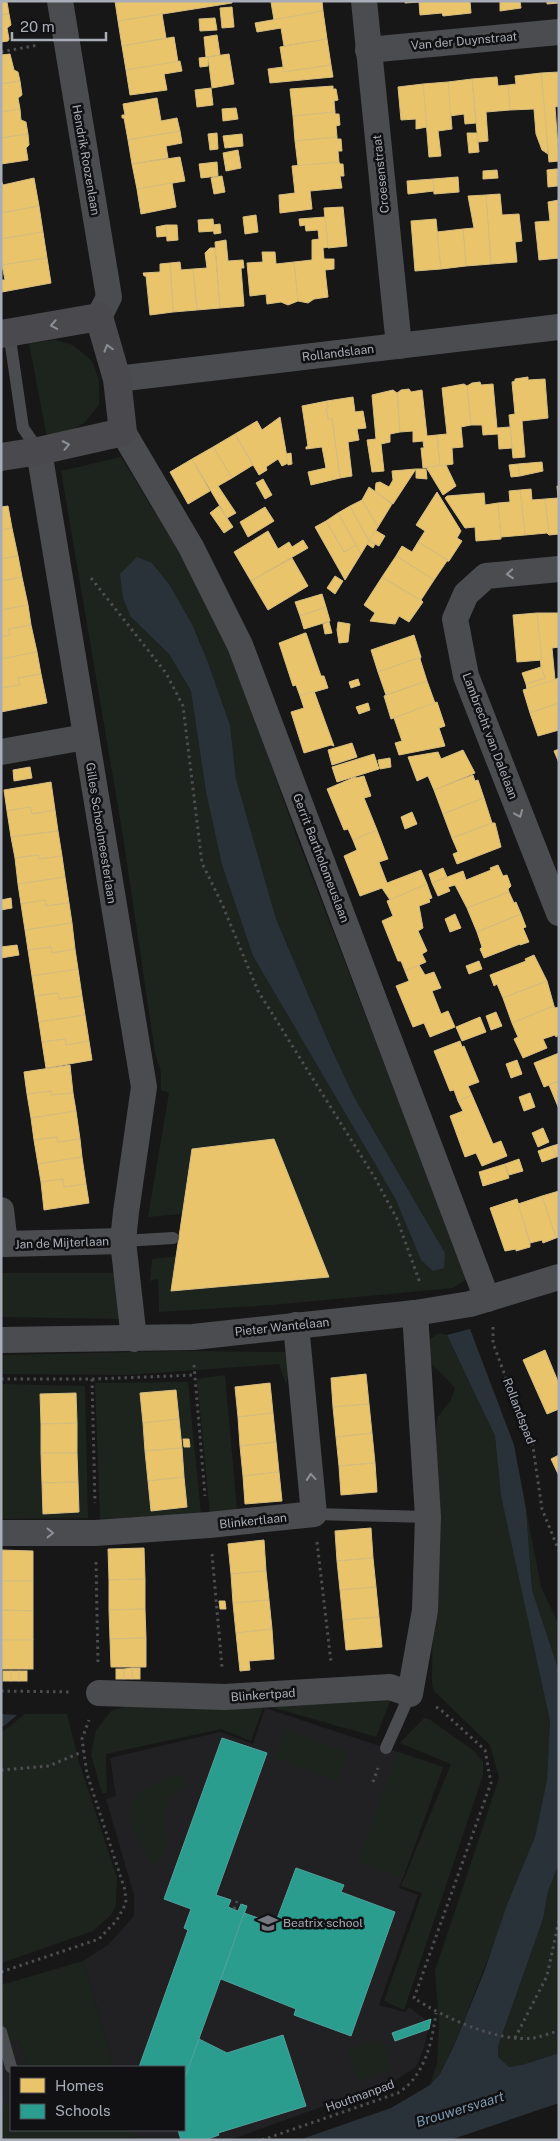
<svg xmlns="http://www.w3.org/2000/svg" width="560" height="2141" font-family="'Public Sans',sans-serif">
	<rect width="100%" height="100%" fill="#171717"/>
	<g fill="#212123">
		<polygon points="265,1708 443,1767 399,1888 418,1895 379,2005 405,2012 409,2007 426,2020 431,2019 424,2047 416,2067 396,2080 230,2140 135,2140 133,2130 184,2130 184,2067 114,2067 83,1961 108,1945 134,1916 134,1895 106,1799 116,1796 110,1758 220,1732 253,1744"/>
		<polygon points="19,2040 28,2067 11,2067 11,2130 1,2140 1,2046"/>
	</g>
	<g fill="#1d241e" fill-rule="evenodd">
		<polygon points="55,340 73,345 92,361 99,380 99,405 84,423 72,430 47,438 29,343"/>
		<path d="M 121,457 L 219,617 L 297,838 L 467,1279 L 453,1288 L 272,1305 L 159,1312 L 158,1279 L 150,1281 L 152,1259 L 196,1254 L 193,1213 L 148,1217 L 169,1093 L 161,1090 L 161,1072 L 155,1053 L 123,836 L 61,471 ZM 152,563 L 169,584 L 192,624 L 207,660 L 230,725 L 236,779 L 276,919 L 328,1041 L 353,1095 L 445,1253 L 421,1260 L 395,1198 L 253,956 L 222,865 L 206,792 L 191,691 L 169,654 L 131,617 Z"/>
		<polygon points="1,1273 121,1273 123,1319 1,1317"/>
		<polygon points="438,1333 447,1335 495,1436 501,1496 550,1721 547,1780 535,1837 454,2046 440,2074 430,2085 437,2063 439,2024 435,1971 499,1778 490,1745 434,1691 432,1685 434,1453 437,1418 451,1400 455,1388 428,1360 426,1343"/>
		<polygon points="179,1351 285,1352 289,1373 286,1384 279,1364 126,1375 1,1374 1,1355"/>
		<polygon points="225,1375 237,1510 210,1514 197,1379"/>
		<polygon points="188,1382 201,1514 100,1519 95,1383"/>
		<polygon points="1,1384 85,1386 88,1518 1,1519"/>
		<polygon points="526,1509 541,1587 559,1625 559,1670 532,1590"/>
		<polygon points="391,1699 376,1737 264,1705 251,1741 221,1729 106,1754 107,1793 102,1793 91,1755 96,1730 111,1711 129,1705"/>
		<polygon points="25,1714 67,1714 79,1762 117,1878 116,1905 111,1915 93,1931 1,1963 1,1733"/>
		<polygon points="424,1718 429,1719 474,1751 483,1762 483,1775 404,2010 384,2001 422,1893 401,1886 451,1764 400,1743"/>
		<polygon points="286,1730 348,1753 338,1781 275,1758"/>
		<polygon points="398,1752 443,1767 403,1878 358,1861"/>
		<path d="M 176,1776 L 184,1777 L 187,1781 L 186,1785 C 179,1791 171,1795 167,1805 C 158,1825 177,1854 153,1866 C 146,1861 147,1853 143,1846 C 139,1838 132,1830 130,1821 C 126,1796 155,1779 176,1776 Z"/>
		<polygon points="559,1864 559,2053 525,2064 508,2067 498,2057 498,2046 543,1919 548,1891"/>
		<polygon points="83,1961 114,2067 28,2067 19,2040 1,2046 1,1985"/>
		<polygon points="381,2038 392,2069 358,2081 347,2050"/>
		<polygon points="11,2102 11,2130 133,2130 135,2140 1,2140 1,2105"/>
	</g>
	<g fill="#2a3239">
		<polygon points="137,557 152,563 169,584 192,624 207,660 230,725 236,779 276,919 328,1041 353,1095 445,1253 444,1268 433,1271 421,1260 395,1198 253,956 222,865 206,792 191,691 169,654 131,617 123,598 120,574"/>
		<polygon points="470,1329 514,1445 526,1509 532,1590 559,1671 559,1864 548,1891 543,1919 498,2046 498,2057 509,2067 525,2064 559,2053 559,2103 450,2140 299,2140 391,2108 430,2085 440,2074 454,2046 484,1972 507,1905 535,1837 547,1780 550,1721 501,1496 495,1436 447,1335"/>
		<polygon points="1,1714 17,1715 4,1726 1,1726"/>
	</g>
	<g fill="#e9c46a" stroke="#d6bd81">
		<polygon points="1,1 7,2 9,14 1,15"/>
		<polygon points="115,1 232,1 232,3 118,21"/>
		<polygon points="277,1 322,1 323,11 274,20 271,2"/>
		<polygon points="405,1 470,1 471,13 443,16 442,13 420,15 419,2 405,3"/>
		<polygon points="500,1 520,1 521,8 500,11"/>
		<polygon points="547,1 559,1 559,3 547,4"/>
		<polygon points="232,7 234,27 222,28 220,8"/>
		<polygon points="323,11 327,39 284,46 281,28 257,32 255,23"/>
		<polygon points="9,14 11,25 7,28 9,39 8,41 1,42 1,15"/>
		<polygon points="162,14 166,38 122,46 118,21"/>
		<polygon points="215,18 217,30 200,31 199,19"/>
		<polygon points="217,35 220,55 206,57 204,37"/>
		<polygon points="174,37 178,62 126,70 122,46"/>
		<polygon points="327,39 331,65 284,72 280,47"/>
		<polygon points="10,54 14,70 18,72 20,81 1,84 1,55"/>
		<polygon points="229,54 234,84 212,88 208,57"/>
		<polygon points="208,57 208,66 200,67 199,58"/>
		<polygon points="180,61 182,71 164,74 167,90 130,95 126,70"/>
		<polygon points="331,65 333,77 270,83 268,69 283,67 284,72"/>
		<polygon points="559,72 559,106 555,107 559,161 549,162 541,73"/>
		<polygon points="541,73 546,125 548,154 542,150 536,134 534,109 510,110 508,85 516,84 515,76"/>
		<polygon points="497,77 498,86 508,85 510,110 486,112 488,141 478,142 472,79"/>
		<polygon points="472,79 476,123 465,124 464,114 450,116 448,82"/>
		<polygon points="20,81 22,95 18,98 20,109 1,112 1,84"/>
		<polygon points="448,82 452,129 438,131 441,156 429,157 423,84"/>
		<polygon points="423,84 427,127 416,129 416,119 401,120 398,87"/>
		<polygon points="333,86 333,89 336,89 338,100 334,101 335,112 293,116 290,89"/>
		<polygon points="211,88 213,105 197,107 195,90"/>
		<polygon points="157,98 161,121 177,118 180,131 128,140 124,118 122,118 122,115 125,115 123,104"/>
		<polygon points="236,108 238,119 223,121 222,109"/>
		<polygon points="20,109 21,120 26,122 28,134 1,138 1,112"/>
		<polygon points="335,112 335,114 339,114 340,125 336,126 337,137 295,141 293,116"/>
		<polygon points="180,131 182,143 166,146 168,158 132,164 128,140"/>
		<polygon points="217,133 218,149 210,150 208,134"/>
		<polygon points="467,133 477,133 479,152 469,153"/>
		<polygon points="28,134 29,145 26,148 28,160 1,164 1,138"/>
		<polygon points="242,134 243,146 225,148 223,136"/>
		<polygon points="337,137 337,139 341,139 342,151 338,151 339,162 298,166 295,141"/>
		<polygon points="238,150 241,168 226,171 223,153"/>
		<polygon points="180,157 185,181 137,189 132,164"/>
		<polygon points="217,162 218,176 201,178 199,164"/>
		<polygon points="339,162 340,164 343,164 344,176 340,176 342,188 310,191 312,209 280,213 279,195 295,193 292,166"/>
		<polygon points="556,169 559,169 559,186 557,186"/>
		<polygon points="556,169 557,186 548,187 547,170"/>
		<polygon points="497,170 498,178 483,179 483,171"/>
		<polygon points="222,176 225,192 214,194 211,178"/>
		<polygon points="458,177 459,192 434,194 433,179"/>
		<polygon points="34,178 39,206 1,213 1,180 3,185"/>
		<polygon points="433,179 434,191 408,194 407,181"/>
		<polygon points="172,183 176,207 141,214 137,189"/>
		<polygon points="500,194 502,215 519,214 522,241 515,242 517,262 491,264 486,195"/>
		<polygon points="486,195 491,264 466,266 463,229 474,228 468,196"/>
		<polygon points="559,200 559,258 539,260 535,222 550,221 548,202"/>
		<polygon points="39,206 43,232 1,239 1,213"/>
		<polygon points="343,207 347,246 328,248 324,208"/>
		<polygon points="256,215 258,232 245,234 243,217"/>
		<polygon points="325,217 328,247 323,248 324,259 334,259 334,269 325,270 328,297 314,299 308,303 298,301 294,262 312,260 312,240 319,239 318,230 306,231 305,225 300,226 299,219"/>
		<polygon points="213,219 214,231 199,232 198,220"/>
		<polygon points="436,219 441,269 415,271 411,221"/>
		<polygon points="220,224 221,233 214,234 213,225"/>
		<polygon points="166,225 167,236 157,237 156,227"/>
		<polygon points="166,225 177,225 178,240 167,241"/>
		<polygon points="463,229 466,266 441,269 437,232"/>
		<polygon points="43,232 47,258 2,265 1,239"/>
		<polygon points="226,240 228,261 243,260 244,268 241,268 244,306 220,308 215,242"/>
		<polygon points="210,248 215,248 220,308 197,310 193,269 207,268 205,253"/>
		<polygon points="262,252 275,252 276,264 294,262 298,301 288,305 281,302 267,304 266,294 250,296 247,263 263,262"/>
		<polygon points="47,258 51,283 2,292 1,280 5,280 2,265"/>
		<polygon points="180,262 181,270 193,269 197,310 173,312 170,263"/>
		<polygon points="170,263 173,312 150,315 146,276 144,276 143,273 160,272 160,264"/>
		<polygon points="528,377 528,380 545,379 548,418 522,421 525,457 513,458 509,415 515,414 512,382 515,381 515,379"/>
		<polygon points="480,382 481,385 493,384 497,428 510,427 512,448 499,449 498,434 483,435 482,425 471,425 467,386 472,383"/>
		<polygon points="464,384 467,386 471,425 461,427 463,447 452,448 453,464 440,466 437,435 447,434 442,388"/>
		<polygon points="409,389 411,392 422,390 427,436 437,435 440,466 423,468 421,448 424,448 423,441 413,442 413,431 400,432 397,393 401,390"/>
		<polygon points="393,390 397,393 400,432 390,434 390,442 381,444 384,471 372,472 367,440 376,439 372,395"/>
		<polygon points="353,397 355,412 363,411 366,428 357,429 359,440 348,442 352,476 340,478 332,419 328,419 326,408 328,408 327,401"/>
		<polygon points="327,401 328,408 326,408 328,419 332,419 340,478 311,485 308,472 326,468 322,447 306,449 306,447 308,446 302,406"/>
		<polygon points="280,417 288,463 282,466 278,459 266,467 267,470 259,475 235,434 257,421 262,430"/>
		<polygon points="235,434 253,465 232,478 213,447"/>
		<polygon points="213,447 232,478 218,486 236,513 227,518 192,459"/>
		<polygon points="291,453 292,464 288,465 286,454"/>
		<polygon points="192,459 210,491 188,504 170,472"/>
		<polygon points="542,462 543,471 520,476 518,464"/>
		<polygon points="518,464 520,476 511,477 509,465"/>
		<polygon points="446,465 456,486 443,495 426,467"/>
		<polygon points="416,469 426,469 427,479 416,478"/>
		<polygon points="416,469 393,504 375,492 376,483 380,482 389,487 393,480 392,471"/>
		<polygon points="263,479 272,495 265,499 256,483"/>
		<polygon points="557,486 559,486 559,534 549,535 545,499 558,498"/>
		<polygon points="369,487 392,504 378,527 362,500"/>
		<polygon points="531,489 532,500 545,499 549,535 547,533 525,535 520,490"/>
		<polygon points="520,490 525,535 501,537 498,503 510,502 509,491"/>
		<polygon points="437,492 461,531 457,538 462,541 449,561 418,542 425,531 416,525"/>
		<polygon points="484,493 485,505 498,503 501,539 476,541 475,527 465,528 445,498 447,496"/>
		<polygon points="362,500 378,527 369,541 350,506"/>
		<polygon points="8,506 12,528 1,530 1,507"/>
		<polygon points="219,506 233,527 224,533 210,513"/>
		<polygon points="350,506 369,541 361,554 338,513"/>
		<polygon points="265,507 274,521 248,537 240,522"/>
		<polygon points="338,513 356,545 344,552 326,521"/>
		<polygon points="326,521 344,552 356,545 361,554 345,580 315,527"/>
		<polygon points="12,528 18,556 1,559 1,530"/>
		<polygon points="375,530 385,536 379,546 369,541"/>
		<polygon points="268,531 278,549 289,542 292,547 303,540 308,548 251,581 234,552"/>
		<polygon points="369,541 375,544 373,548 367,544"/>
		<polygon points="418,542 449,561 447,561 434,580 396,556 402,546 412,552"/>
		<polygon points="18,556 22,577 1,581 1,559"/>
		<polygon points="396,556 434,580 421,600 423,602 382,577"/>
		<polygon points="292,558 308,586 268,610 251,581"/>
		<polygon points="335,576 343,581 335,594 327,588"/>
		<polygon points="22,577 28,605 1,610 1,581"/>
		<polygon points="382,577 423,602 409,622 399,616 395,624 370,621 375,613 364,605"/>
		<polygon points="322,594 326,607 300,616 295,602"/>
		<polygon points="28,605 31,625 9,629 10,635 1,637 1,610"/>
		<polygon points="326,607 330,621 304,629 300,616"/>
		<polygon points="537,613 559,613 559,647 552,648 555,680 527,689 526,684 545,678 541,667"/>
		<polygon points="537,613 542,660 517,662 513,615"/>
		<polygon points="329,622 332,633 325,634 323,624"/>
		<polygon points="338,622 350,624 348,642 339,643 337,630"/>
		<polygon points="31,625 37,652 1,659 1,637 10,635 9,629"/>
		<polygon points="305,633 306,633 321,676 324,676 328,688 300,696 296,685 293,686 279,643"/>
		<polygon points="414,635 421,657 378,672 371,650"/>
		<polygon points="37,652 41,674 18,678 20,685 1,688 1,659"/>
		<polygon points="421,657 420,659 427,681 386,695 378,672"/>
		<polygon points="541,667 545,678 526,684 522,673"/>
		<polygon points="41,674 47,703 1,712 1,688 20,685 18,678"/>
		<polygon points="559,678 559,703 530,713 523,690"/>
		<polygon points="358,679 360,685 351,688 349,682"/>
		<polygon points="427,681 435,703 391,719 384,696"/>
		<polygon points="314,691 334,746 331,745 304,753 291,712 304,708 300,696"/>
		<polygon points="437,702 445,726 439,728 445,746 399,755 395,743 402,741 394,718"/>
		<polygon points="368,703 370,710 359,714 356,707"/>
		<polygon points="559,703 559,730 538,736 530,713"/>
		<polygon points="352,743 357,757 332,765 328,750"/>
		<polygon points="559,749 559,763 554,751"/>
		<polygon points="463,750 475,773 434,790 428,776 417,781 408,757 438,752 441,759"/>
		<polygon points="374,754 379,769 337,782 332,767"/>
		<polygon points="390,758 391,767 380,769 378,760"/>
		<polygon points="30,767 32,778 14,781 13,770"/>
		<polygon points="473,775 475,781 478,780 484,798 443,814 434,790"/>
		<polygon points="364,776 371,796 364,798 377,830 353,840 348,829 344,830 327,789 355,777 356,778"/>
		<polygon points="51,782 55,810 32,814 30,807 7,811 4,790"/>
		<polygon points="484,798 492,823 452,838 443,814"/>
		<polygon points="30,807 32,814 55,810 58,831 11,837 7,811"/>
		<polygon points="412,812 417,824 405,829 401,817"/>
		<polygon points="492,823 495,823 501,847 457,864 453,854 458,852 452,838"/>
		<polygon points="377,830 388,859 379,862 387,883 421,870 427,884 390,900 382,888 360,896 344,856 357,850 353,840"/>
		<polygon points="58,831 62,856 39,859 38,855 15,858 11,837"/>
		<polygon points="38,855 39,859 62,856 65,877 18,884 15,858"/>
		<polygon points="498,865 503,876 507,875 511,886 508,889 509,892 467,908 455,885 448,887 450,891 438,896 432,883 463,871 466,880 491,870 490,868"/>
		<polygon points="443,868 447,877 432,883 429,874"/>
		<polygon points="65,877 69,903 46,906 45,900 21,904 18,884"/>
		<polygon points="427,884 432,898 429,899 430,902 419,906 423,928 418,931 427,951 422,954 426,962 405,971 401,961 398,961 382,921 393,916 387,901"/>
		<polygon points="509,892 514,903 516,902 521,914 477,932 467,908"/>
		<polygon points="11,898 12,908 1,910 1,900"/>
		<polygon points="45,900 46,906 69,903 72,923 25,930 21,904"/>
		<polygon points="455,914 461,928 450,932 445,919"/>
		<polygon points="521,914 526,927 523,928 529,942 520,945 520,944 484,958 480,949 482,947 477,932"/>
		<polygon points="72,923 75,949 52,953 51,947 28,950 25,930"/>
		<polygon points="17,945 19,955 1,958 1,947"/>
		<polygon points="51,947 52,953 75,949 78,969 32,976 28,950"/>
		<polygon points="534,955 547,981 503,998 497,984 494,986 490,975 526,961 525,959"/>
		<polygon points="479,961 482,969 469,974 466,966"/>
		<polygon points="419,965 425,975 434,972 441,988 432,991 441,1014 448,1011 455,1027 430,1037 424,1023 413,1027 396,986 409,981 405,971"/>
		<polygon points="78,969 82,996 59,999 58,993 35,996 32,976"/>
		<polygon points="547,981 554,1006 512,1023 503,998"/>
		<polygon points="58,993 59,999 82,996 85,1015 39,1022 35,996"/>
		<polygon points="554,1006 555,1008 559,1007 559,1035 556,1037 555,1035 543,1039 547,1048 523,1058 514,1039 518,1037 512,1023"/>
		<polygon points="496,1012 502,1026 491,1030 486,1016"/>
		<polygon points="85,1015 89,1041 66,1045 65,1039 42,1042 39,1022"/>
		<polygon points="480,1017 486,1032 462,1041 456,1027"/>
		<polygon points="65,1039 66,1045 89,1041 92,1060 46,1068 42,1042"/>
		<polygon points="460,1041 462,1047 464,1046 479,1082 468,1086 472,1095 458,1101 454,1090 450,1091 434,1051"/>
		<polygon points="559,1053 559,1081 544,1087 534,1063"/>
		<polygon points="517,1060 522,1074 511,1078 506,1064"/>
		<polygon points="70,1065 73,1093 51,1095 51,1091 27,1094 24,1072"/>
		<polygon points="559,1081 559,1109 549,1085"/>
		<polygon points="51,1091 51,1095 73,1093 76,1111 31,1118 27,1094"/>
		<polygon points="530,1093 535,1107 524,1111 519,1097"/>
		<polygon points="472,1095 493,1144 501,1141 507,1156 482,1166 476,1153 465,1157 450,1116 463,1111 458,1101"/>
		<polygon points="76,1111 80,1139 58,1142 57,1137 34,1140 31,1118"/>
		<polygon points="543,1128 549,1142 538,1147 532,1133"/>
		<polygon points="57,1137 58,1142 80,1139 82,1157 38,1164 34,1140"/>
		<polygon points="274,1139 329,1277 171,1291 192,1149"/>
		<polygon points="559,1144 559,1156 556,1157 552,1146"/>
		<polygon points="552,1146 556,1157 542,1162 538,1151"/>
		<polygon points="82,1157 86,1184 64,1187 63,1179 41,1182 38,1164"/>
		<polygon points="519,1159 523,1171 509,1175 505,1164"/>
		<polygon points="505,1164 509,1178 483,1186 479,1172"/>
		<polygon points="63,1179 64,1187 86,1184 89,1203 44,1210 41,1182"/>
		<polygon points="559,1191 559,1237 556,1238 542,1196"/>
		<polygon points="542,1196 556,1238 543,1243 542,1240 530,1243 518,1204"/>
		<polygon points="517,1199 530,1244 530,1247 516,1251 516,1249 505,1251 490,1208"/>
		<polygon points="545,1350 559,1384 559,1409 547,1414 523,1360"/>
		<polygon points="366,1374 369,1404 333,1407 331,1378"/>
		<polygon points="270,1383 273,1413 238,1417 235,1387"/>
		<polygon points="176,1390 179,1419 143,1423 140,1393"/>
		<polygon points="76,1393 77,1423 41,1424 40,1394"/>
		<polygon points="369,1404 372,1433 336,1437 333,1407"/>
		<polygon points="273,1413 276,1442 240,1446 238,1417"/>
		<polygon points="179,1419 182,1448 145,1451 143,1423"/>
		<polygon points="77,1423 77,1453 41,1453 41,1424"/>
		<polygon points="372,1433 375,1463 339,1466 336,1437"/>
		<polygon points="183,1439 189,1439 190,1447 184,1447"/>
		<polygon points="276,1442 279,1472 243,1476 240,1446"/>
		<polygon points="182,1448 184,1477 148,1481 145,1451"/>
		<polygon points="41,1453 77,1453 78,1482 42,1483"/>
		<polygon points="559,1455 559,1476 551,1459"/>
		<polygon points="375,1463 377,1492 341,1495 339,1466"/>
		<polygon points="279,1472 282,1501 245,1504 243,1476"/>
		<polygon points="184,1477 187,1507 151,1511 148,1481"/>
		<polygon points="78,1482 79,1512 43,1514 42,1483"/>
		<polygon points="371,1528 373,1558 337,1561 335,1531"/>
		<polygon points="264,1540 266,1571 231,1574 228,1544"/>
		<polygon points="144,1548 145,1579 109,1580 108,1549"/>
		<polygon points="1,1550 33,1551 33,1581 1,1581"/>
		<polygon points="373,1558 376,1587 340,1590 337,1561"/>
		<polygon points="266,1571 269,1600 233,1603 231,1574"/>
		<polygon points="145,1579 145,1609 109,1610 109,1580"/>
		<polygon points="1,1581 33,1581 33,1611 1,1610"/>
		<polygon points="376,1587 379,1617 343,1620 340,1590"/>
		<polygon points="269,1600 272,1629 236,1633 233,1603"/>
		<polygon points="219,1601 225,1601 226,1609 220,1609"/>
		<polygon points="145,1609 146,1638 110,1639 109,1610"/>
		<polygon points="1,1610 33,1611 33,1640 1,1640"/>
		<polygon points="379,1617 382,1647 346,1650 343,1620"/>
		<polygon points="272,1629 274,1659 249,1661 250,1670 240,1671 236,1633"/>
		<polygon points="146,1638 146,1667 111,1667 110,1639"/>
		<rect x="1" y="1640" width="32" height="29"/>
		<rect x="132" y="1668" width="8" height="11"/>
		<polygon points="132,1668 132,1679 124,1679 124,1669"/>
		<rect x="116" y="1669" width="8" height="10"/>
		<rect x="3" y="1671" width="8" height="10"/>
		<rect x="11" y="1671" width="8" height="10"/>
		<rect x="19" y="1671" width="8" height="10"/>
	</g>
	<g fill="#2a9d8f" stroke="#50a29b">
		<polygon points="222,1738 267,1753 216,1895 231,1900 228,1907 238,1911 241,1904 247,1906 184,2080 184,2067 139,2067 188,1930 184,1928 191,1909 164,1899"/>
		<polygon points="296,1868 344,1885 341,1892 395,1912 351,2036 294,2015 296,2009 221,1979 244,1913 275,1924"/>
		<polygon points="431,2019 429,2029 395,2041 392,2033"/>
		<polygon points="283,2035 306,2106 218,2133 219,2135 205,2140 181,2140 178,2130 184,2130 184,2080 199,2039 227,2053"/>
	</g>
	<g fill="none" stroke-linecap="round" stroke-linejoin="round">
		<g stroke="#4d4e52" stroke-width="3" stroke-dasharray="2.5 4" stroke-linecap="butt">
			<polyline points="1,52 38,45"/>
			<polyline points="91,578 166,673 183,706 202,863 222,904 258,991 375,1178 397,1219 420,1283"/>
			<polyline points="493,1327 493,1343 514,1400 532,1440 542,1509 559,1551"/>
			<polyline points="194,1365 205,1496"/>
			<polyline points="1,1379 92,1379 195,1375"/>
			<polyline points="92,1379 95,1503"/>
			<polyline points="317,1542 331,1662"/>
			<polyline points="212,1554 222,1667"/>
			<polyline points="96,1562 98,1663"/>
			<polyline points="1,1691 71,1692"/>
			<path d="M 436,1707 L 441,1710 L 485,1750 L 491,1783 L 414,1998 C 442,2017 500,2043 533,2038 C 541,2037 550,2033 559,2031"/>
			<polyline points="1,1770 49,1766 84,1751"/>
			<polyline points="373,1782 378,1768"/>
			<polyline points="234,1909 237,1901"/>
			<polyline points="1,1972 99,1939 117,1920 126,1903 125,1890 87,1774 82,1739 89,1720"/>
			<polyline points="515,2038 547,1976 559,1920"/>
			<path d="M 262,2140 L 398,2093 C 425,2076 432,2042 436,2013"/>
		</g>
		<g stroke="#4b4c50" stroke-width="12">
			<polyline points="9,332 23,428 39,451"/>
			<polyline points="123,1241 173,1238"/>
			<polyline points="314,1514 428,1517"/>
			<polyline points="386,1748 410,1694"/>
			<polyline points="1,2032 11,2067"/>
		</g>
		<g stroke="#4b4c50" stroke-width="26">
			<polyline points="60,1 109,297 99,317"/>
			<polyline points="364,1 399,346"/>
			<polyline points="368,50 559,32"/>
			<polyline points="117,379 559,327"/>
			<polyline points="123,432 191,547 240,645 487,1299"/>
			<polyline points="39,451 144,1087 126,1212 123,1241 134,1339"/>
			<polyline points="559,569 486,576 466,594 455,619 466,676 559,913"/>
			<polyline points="1,752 85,737"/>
			<polyline points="1,1210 5,1244 123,1241"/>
			<polyline points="1,1340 193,1337 415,1313 470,1304 559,1277"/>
			<polyline points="1,1533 95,1533 209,1525 314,1514 296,1325"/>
			<polyline points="99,1693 225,1697 390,1687 410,1694 425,1610 428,1517 415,1313"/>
		</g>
		<polyline stroke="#4a4a4e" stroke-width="28" points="1,334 99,317 117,379 123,432 39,451 1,457"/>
	</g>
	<defs><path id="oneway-chevron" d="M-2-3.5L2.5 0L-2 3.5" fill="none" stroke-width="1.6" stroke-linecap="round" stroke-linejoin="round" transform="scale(1.25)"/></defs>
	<g stroke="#8c8f98">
		<use href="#oneway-chevron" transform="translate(54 325) rotate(170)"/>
		<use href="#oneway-chevron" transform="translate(108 348) rotate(-106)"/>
		<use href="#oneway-chevron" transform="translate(66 445) rotate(-12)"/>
	</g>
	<g stroke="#8c9099">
		<use href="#oneway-chevron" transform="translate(510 574) rotate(175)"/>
		<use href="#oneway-chevron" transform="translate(519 814) rotate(68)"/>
		<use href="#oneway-chevron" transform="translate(311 1477) rotate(-95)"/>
		<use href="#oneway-chevron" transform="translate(50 1533)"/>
	</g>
	<defs>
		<symbol id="school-bare" viewBox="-9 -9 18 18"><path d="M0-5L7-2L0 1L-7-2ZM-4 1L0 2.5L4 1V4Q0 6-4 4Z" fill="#757880" stroke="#111113" stroke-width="2.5" paint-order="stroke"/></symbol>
	</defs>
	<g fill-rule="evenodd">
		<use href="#school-bare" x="254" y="1909" width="28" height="28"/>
	</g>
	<g text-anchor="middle" stroke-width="5" stroke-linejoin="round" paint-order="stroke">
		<g font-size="12" fill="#a8adb8" stroke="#111113">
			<text transform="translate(464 41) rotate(-5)" y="4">Van der Duynstraat</text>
			<text transform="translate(86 160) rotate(80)" y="4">Hendrik Roozenlaan</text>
			<text transform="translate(381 174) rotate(-96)" y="4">Croesenstraat</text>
			<text transform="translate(338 353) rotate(-7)" y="4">Rollandslaan</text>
			<text transform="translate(490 736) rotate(69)" y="4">Lambrecht van Dalelaan</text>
			<text transform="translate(101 833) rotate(81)" y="4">Gilles Schoolmeesterlaan</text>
			<text transform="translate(321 858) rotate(69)" y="4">Gerrit Bartholomeuslaan</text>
			<text transform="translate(62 1243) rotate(-2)" y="4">Jan de Mijterlaan</text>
			<text transform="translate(282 1327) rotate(-6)" y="4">Pieter Wantelaan</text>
			<text transform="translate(519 1411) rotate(69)" y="4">Rollandspad</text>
			<text transform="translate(253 1521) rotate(-6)" y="4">Blinkertlaan</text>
			<text transform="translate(263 1695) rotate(-4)" y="4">Blinkertpad</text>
			<text transform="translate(360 2096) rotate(-20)" y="4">Houtmanpad</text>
		</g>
		<g font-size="12" fill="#a8adb8" stroke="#111113" text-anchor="start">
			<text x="283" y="1927">Beatrix school</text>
		</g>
		<g font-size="14" font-style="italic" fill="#7f9bb3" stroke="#111113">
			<text transform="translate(460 2109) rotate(-17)" y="5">Brouwersvaart</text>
		</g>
	</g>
	<rect width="560" height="2141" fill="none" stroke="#a8adb8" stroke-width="5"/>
	<rect x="10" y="2066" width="175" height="65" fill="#111113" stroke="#4d4f55"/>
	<rect x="20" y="2078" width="25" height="15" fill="#e9c46a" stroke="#4d4f55"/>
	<text x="55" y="2091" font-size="15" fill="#a8adb8">Homes</text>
	<rect x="20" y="2104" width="25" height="15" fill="#2a9d8f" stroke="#4d4f55"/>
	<text x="55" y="2116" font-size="15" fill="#a8adb8">Schools</text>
	<path d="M12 32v8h94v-8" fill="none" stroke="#a8adb8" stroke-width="2.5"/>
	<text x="20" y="32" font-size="15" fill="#a8adb8" stroke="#111113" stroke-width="4" paint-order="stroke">20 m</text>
</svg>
